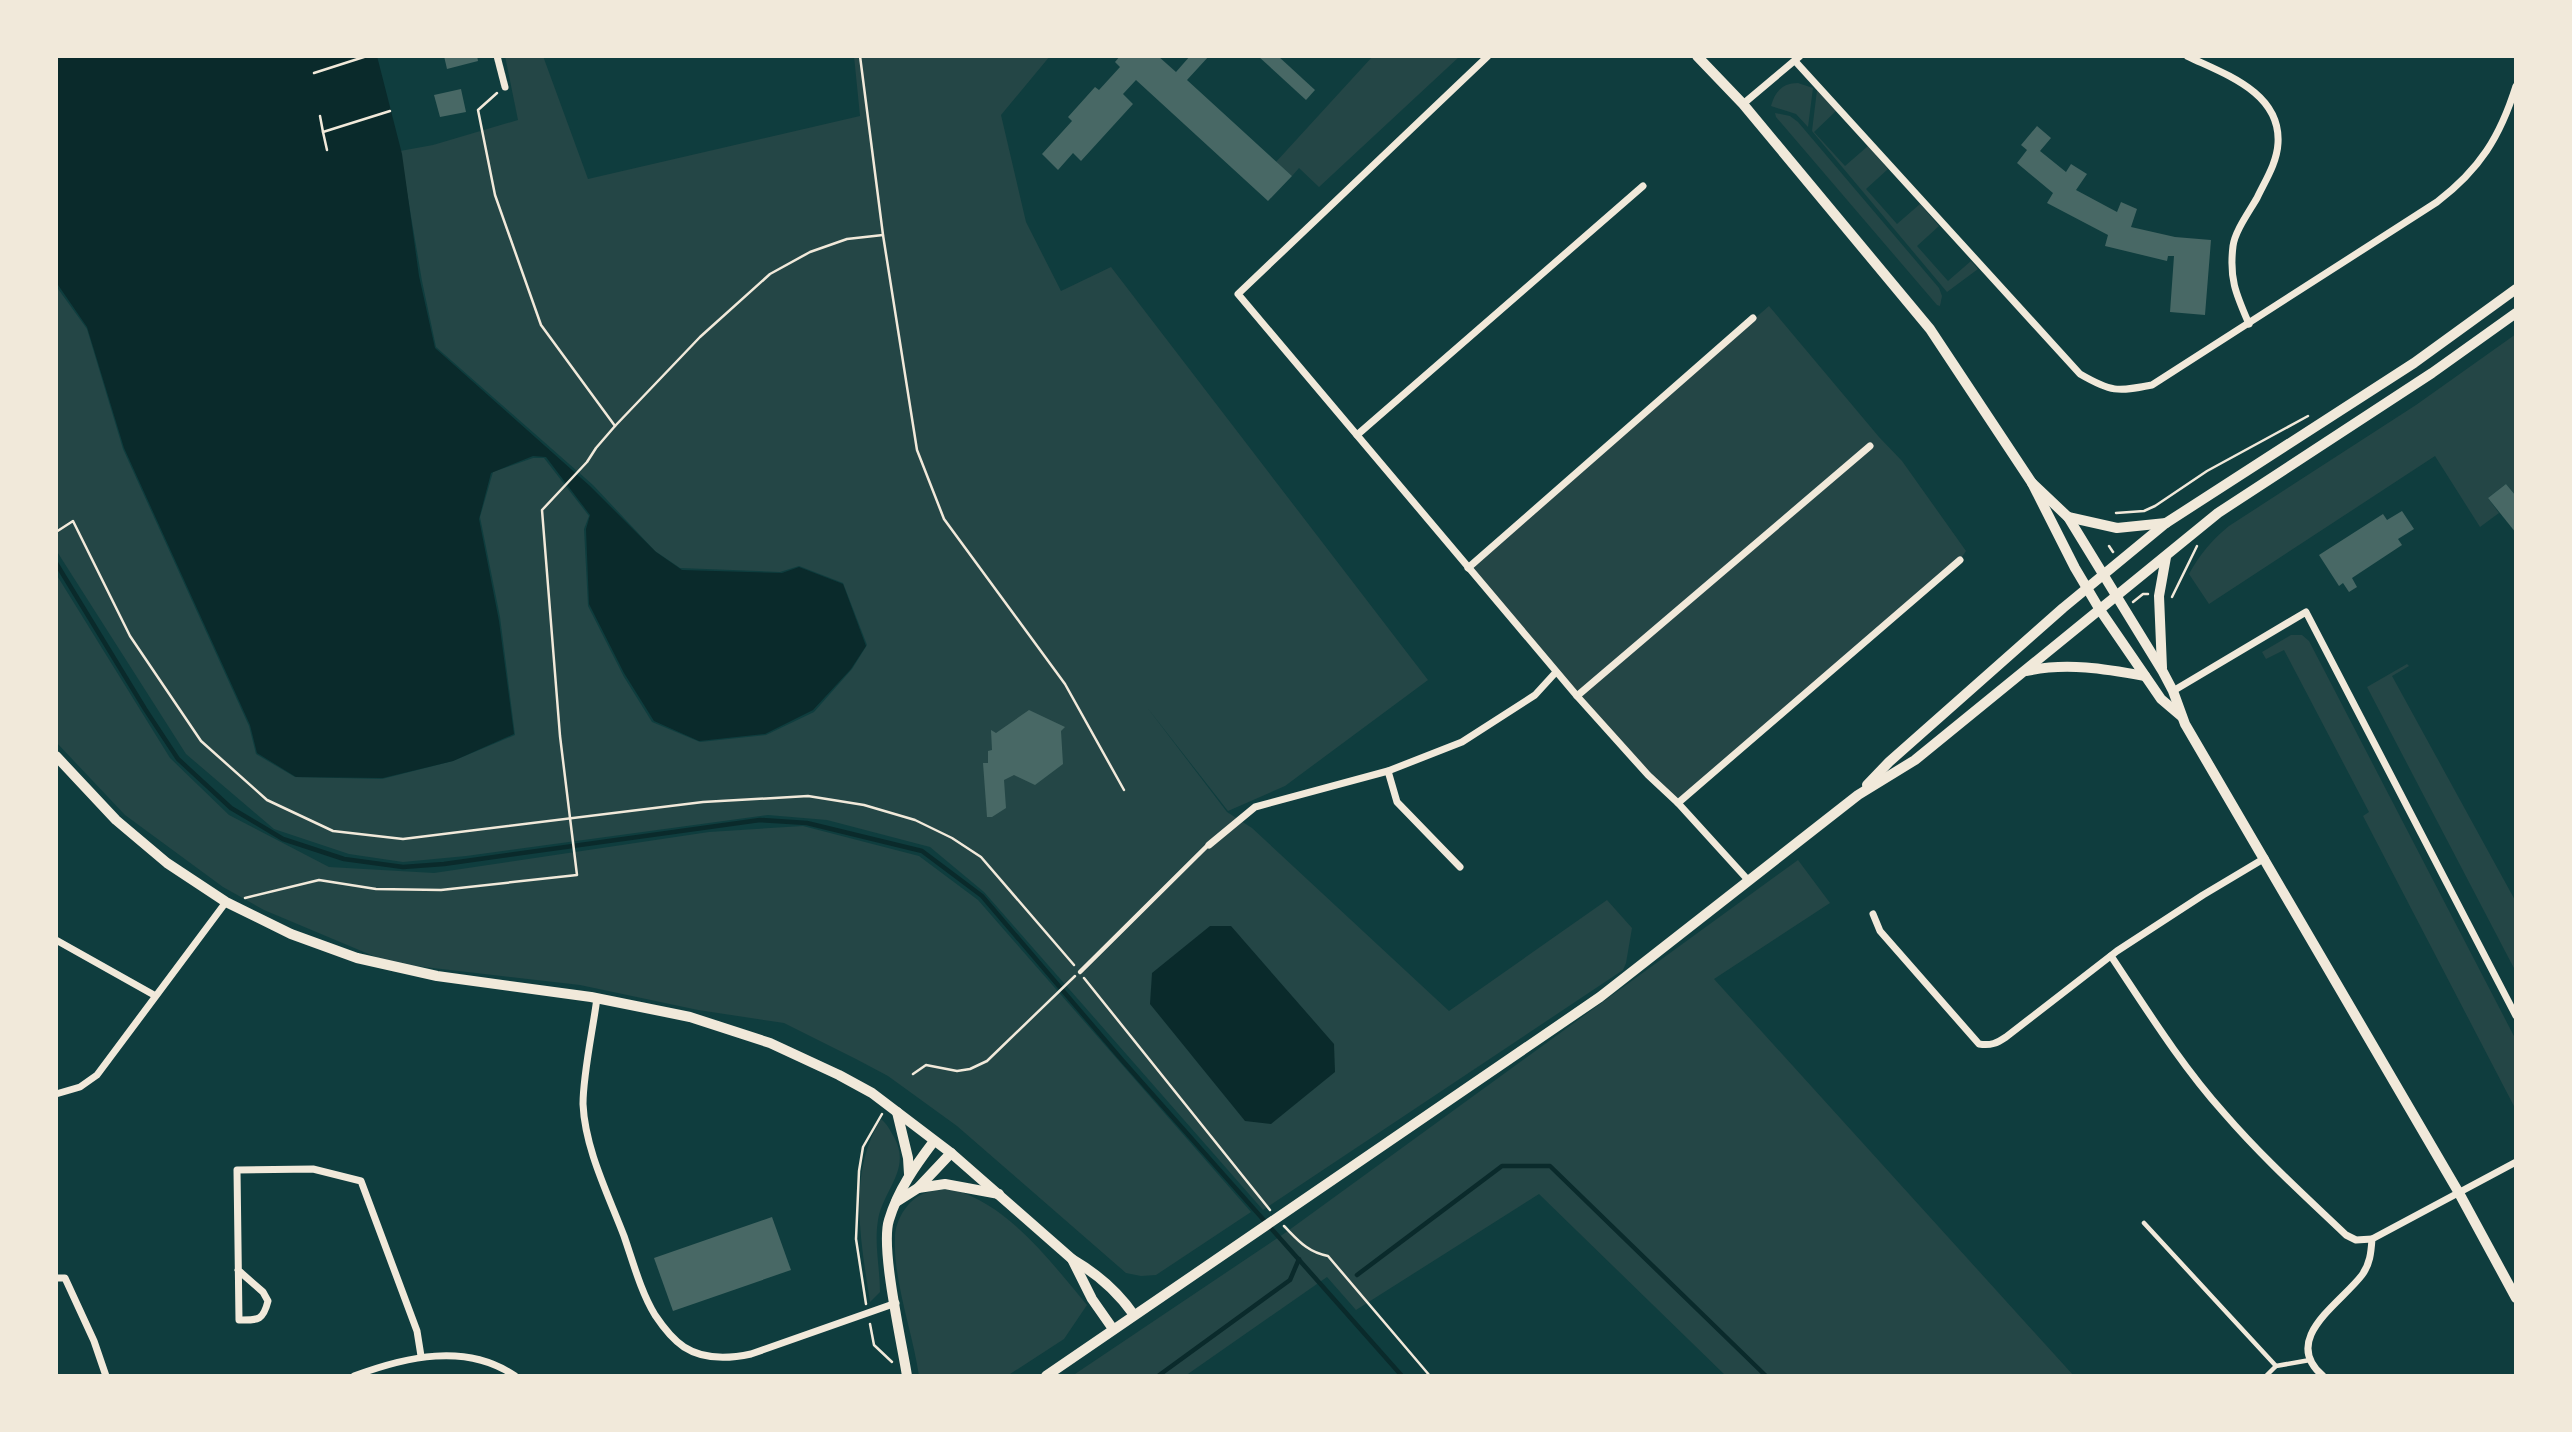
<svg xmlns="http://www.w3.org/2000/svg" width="2572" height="1432" font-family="'Noto Sans',sans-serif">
	<rect width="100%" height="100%" fill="#0f3d3e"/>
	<g fill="#244646">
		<polygon points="505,56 543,56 588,179 860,116 854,56 1050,56 1001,115 1026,222 1061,291 1111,267 1428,680 1285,786 1228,811 1146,706 1227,812 1252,828 1449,1011 1607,900 1632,928 1626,963 1623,970 1263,1210 984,892 930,847 827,820 768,815 466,856 403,862 349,854 274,829 186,754 56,550 56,286 87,329 123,449 249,726 256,754 295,777 382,779 453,761 515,735 500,617 480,517 493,472 533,458 544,458 589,516 584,529 588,606 624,677 652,722 700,742 766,735 814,712 852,669 867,645 843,583 799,566 780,572 680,568 655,551 593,485 436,347 422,281 400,151 433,145 518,120"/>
		<polygon points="1373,56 1460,56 1319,187 1299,168 1292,176 1276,162"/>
		<path d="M 1798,83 L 1813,88 L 1808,127 L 1796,114 L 1771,106 C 1775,91 1783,83 1798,83 Z"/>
		<polygon points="1817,90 1836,111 1814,132 1845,166 1868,146 1888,169 1866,189 1897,224 1920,204 1939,226 1917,246 1948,281 1971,261 1978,269 1947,292 1812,131"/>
		<polygon points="1775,113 1790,116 1798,122 1939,288 1942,296 1940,306 1937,305 1776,117"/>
		<polygon points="1769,306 1879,437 1902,461 1966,551 1960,560 1678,803 1648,775 1468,568"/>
		<path d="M 2516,334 L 2516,496 L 2506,484 L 2488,498 L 2499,513 L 2480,527 L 2435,456 L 2209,604 L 2189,574 C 2200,554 2212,540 2229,526 L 2416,405 Z"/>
		<polygon points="56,574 170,758 229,815 329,867 434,873 709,832 803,826 919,856 978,900 1251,1212 1156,1275 1141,1276 1126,1273 957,1126 888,1076 856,1059 784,1023 698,1010 580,985 390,963 264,910 223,887 125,815 56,742"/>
		<polygon points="2291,635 2302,635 2309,641 2516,1040 2516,1110 2363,816 2369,812 2284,650 2266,659 2262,652"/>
		<polygon points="2407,664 2409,666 2392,676 2516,902 2516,972 2367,687"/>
		<polygon points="1798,860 1830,903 1714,979 2074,1376 1726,1376 1539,1194 1356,1310 1327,1277 1185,1376 1072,1376 1285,1233"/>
		<path d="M 881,1119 C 887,1124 890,1130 894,1137 C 912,1169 883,1190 878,1220 C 874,1244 880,1268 880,1292 L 870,1302 C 861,1242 847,1174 881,1119 Z"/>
		<path d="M 953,1189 C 1011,1207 1049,1260 1087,1305 L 1064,1339 L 1007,1376 L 919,1376 C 913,1333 893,1281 895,1238 C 895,1223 904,1206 917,1197 C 927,1190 941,1190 953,1189 Z"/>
	</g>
	<g fill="#0a2a2b">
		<polygon points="56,56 377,56 402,154 419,276 435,348 590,486 656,552 682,570 782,573 799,567 843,584 866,646 851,669 813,710 765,734 699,741 654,721 624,673 589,604 586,529 590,515 546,457 533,456 491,473 479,519 499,621 514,734 453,761 383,778 296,777 257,753 250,725 124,448 87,327 56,282"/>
		<polygon points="1210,926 1231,926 1334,1044 1335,1072 1271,1124 1245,1121 1150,1004 1152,973"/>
	</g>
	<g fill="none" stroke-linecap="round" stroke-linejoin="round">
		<g stroke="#0a2a2b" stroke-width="4.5">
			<polyline points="56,563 145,709 178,759 231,808 283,839 344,859 403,867 444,864 760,820 807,823 922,851 982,896 1122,1060 1402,1376"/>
			<polyline points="1357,1275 1502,1166 1550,1166 1766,1376"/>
			<polyline points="1158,1376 1290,1280 1299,1259"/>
		</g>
	</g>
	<g fill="#486865">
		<polygon points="444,56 477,56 478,61 447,69"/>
		<polygon points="1120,56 1158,56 1176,72 1190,56 1209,56 1187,80 1292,176 1268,201 1136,80 1123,94 1133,104 1081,161 1073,153 1058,170 1042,154 1072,121 1068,117 1095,87 1099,90 1120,67 1115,62"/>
		<polygon points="1258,56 1278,56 1315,90 1306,100"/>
		<polygon points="461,89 466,112 440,117 434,95"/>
		<polygon points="2037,126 2051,138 2040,151 2066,172 2071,164 2087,174 2076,190 2117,212 2121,202 2137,209 2131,227 2175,237 2211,240 2205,315 2170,312 2174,256 2168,256 2167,261 2105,246 2108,235 2047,203 2053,193 2017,163 2027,150 2021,145"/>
		<polygon points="2506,484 2516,496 2516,533 2488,498"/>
		<polygon points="2402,511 2414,529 2398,539 2402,545 2352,578 2357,587 2349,592 2343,583 2339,586 2319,555 2383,514 2387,520"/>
		<polygon points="1029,710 1065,727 1061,731 1063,764 1035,785 1014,775 1004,780 1006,808 992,817 987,817 983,763 988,763 988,751 992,750 991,730 996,733"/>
		<polygon points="772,1217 791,1270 673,1311 654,1258"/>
	</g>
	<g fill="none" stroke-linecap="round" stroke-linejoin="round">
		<g stroke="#f1e9da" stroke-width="2.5">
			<polyline points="860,56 883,235 917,450 944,519 1065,684 1124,790"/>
			<polyline points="314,73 367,56"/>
			<polyline points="497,93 478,110 495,195 541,325 615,426"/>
			<polyline points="320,116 323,132 390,111"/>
			<polyline points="323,132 327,150"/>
			<polyline points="2116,513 2144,511 2155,506 2207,471 2308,416"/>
			<polyline points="56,532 73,521 130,636 201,741 267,800 333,831 403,839 703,802 808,796 864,805 915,820 952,838 981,857 1074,965"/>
			<polyline points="2109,546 2113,552"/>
			<polyline points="2172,597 2197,546"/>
			<polyline points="2133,602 2143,594 2148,594"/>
			<polyline points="245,898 319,880 376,889 441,890 577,875 560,736 542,510 587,462 596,448 615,426 700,337 770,274 810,252 847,239 883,235"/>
			<polyline points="1084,978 1270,1210"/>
			<polyline points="913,1074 926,1065 957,1071 970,1069 987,1061 1075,976"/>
			<path d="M 1284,1226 C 1298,1240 1307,1252 1328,1256 L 1430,1376"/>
			<polyline points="866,1304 856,1239 859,1171 863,1147 882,1114"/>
			<polyline points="870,1324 874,1345 892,1362"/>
		</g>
		<g stroke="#f1e9da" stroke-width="4.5">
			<polyline points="1080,972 1208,845"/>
			<polyline points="2144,1223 2276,1366"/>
			<polyline points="2266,1376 2276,1366 2310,1360"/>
		</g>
		<g stroke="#f1e9da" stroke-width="7">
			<polyline points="497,56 505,87"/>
			<polyline points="1488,56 1238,294 1577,696 1648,775 1678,803 1748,880"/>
			<path d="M 2187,56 C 2224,74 2281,92 2278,143 C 2277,163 2265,181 2257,198 C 2249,212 2235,231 2233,246 C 2229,279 2236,294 2249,324"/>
			<path d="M 1795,61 L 2080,374 C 2111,392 2117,392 2152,385 L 2437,202 C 2480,169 2500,137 2516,86"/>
			<polyline points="1743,104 1800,56"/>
			<polyline points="1357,435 1643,186"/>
			<polyline points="1468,568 1753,318"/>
			<polyline points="2173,691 2306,612 2516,1016"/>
			<polyline points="1577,696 1870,446"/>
			<polyline points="1388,771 1397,802 1460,867"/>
			<polyline points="1678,803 1960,560"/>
			<polyline points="1209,845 1255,807 1388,771 1462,742 1535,695 1556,672"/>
			<path d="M 1873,914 L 1880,931 L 1979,1044 C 1991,1046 1997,1043 2006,1037 L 2117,951 L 2203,895 L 2265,858"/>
			<polyline points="56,940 154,995"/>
			<path d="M 2111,956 C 2147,1010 2181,1065 2224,1113 C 2262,1157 2304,1195 2346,1235 L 2356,1240 L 2372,1239"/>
			<path d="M 597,998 C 593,1029 583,1074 583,1104 C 585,1149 608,1194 624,1236 C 633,1262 641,1292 655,1315 C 663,1327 672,1339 684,1347 C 704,1360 728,1359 751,1354 L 896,1303"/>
			<polyline points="56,1094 80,1087 97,1075 226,902"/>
			<path d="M 238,1270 L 263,1292 L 268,1301 C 263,1321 258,1320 239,1320 L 237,1170 L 313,1169 L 361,1181 L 417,1331 L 421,1356"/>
			<polyline points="56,1278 65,1278 94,1341 106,1376"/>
			<path d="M 354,1376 C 405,1357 466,1342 515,1376"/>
			<path d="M 2323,1376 C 2280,1339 2340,1304 2362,1275 C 2370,1264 2371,1253 2372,1239 L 2516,1162"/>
		</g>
		<g stroke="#f1e9da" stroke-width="10">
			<polyline points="1697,56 1743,104 1930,329 2032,483 2075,568 2100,610 2161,699 2181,716"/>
			<polyline points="2032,483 2068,517 2163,672 2173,691 2185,724 2459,1193 2516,1298"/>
			<polyline points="2068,517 2117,528 2166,523"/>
			<polyline points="2162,668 2159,596 2166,557"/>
			<path d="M 2027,671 C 2066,662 2106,669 2145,676"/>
			<path d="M 56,756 L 116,820 L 167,863 L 226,902 L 291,934 L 357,958 L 437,976 L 591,997 L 690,1017 L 770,1043 L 839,1075 L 872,1093 L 951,1153 L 1072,1259 C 1096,1273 1118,1292 1134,1315"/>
			<polyline points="1867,785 1889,762 2063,608 2166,523 2414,363 2516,289"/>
			<polyline points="897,1112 908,1158 909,1174"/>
			<polyline points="918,1188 945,1184 999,1194"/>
			<polyline points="896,1202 918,1188 951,1153"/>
			<polyline points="1072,1259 1092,1299 1113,1329"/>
			<path d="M 907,1376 C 902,1343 880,1248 889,1220 C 898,1190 915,1166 934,1141"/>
			<polyline points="1046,1376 1600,997 1858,795 1915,760 2218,513 2432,373 2516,313"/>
		</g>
	</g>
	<rect width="2572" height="1432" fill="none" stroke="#f1e9da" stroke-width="116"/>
</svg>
